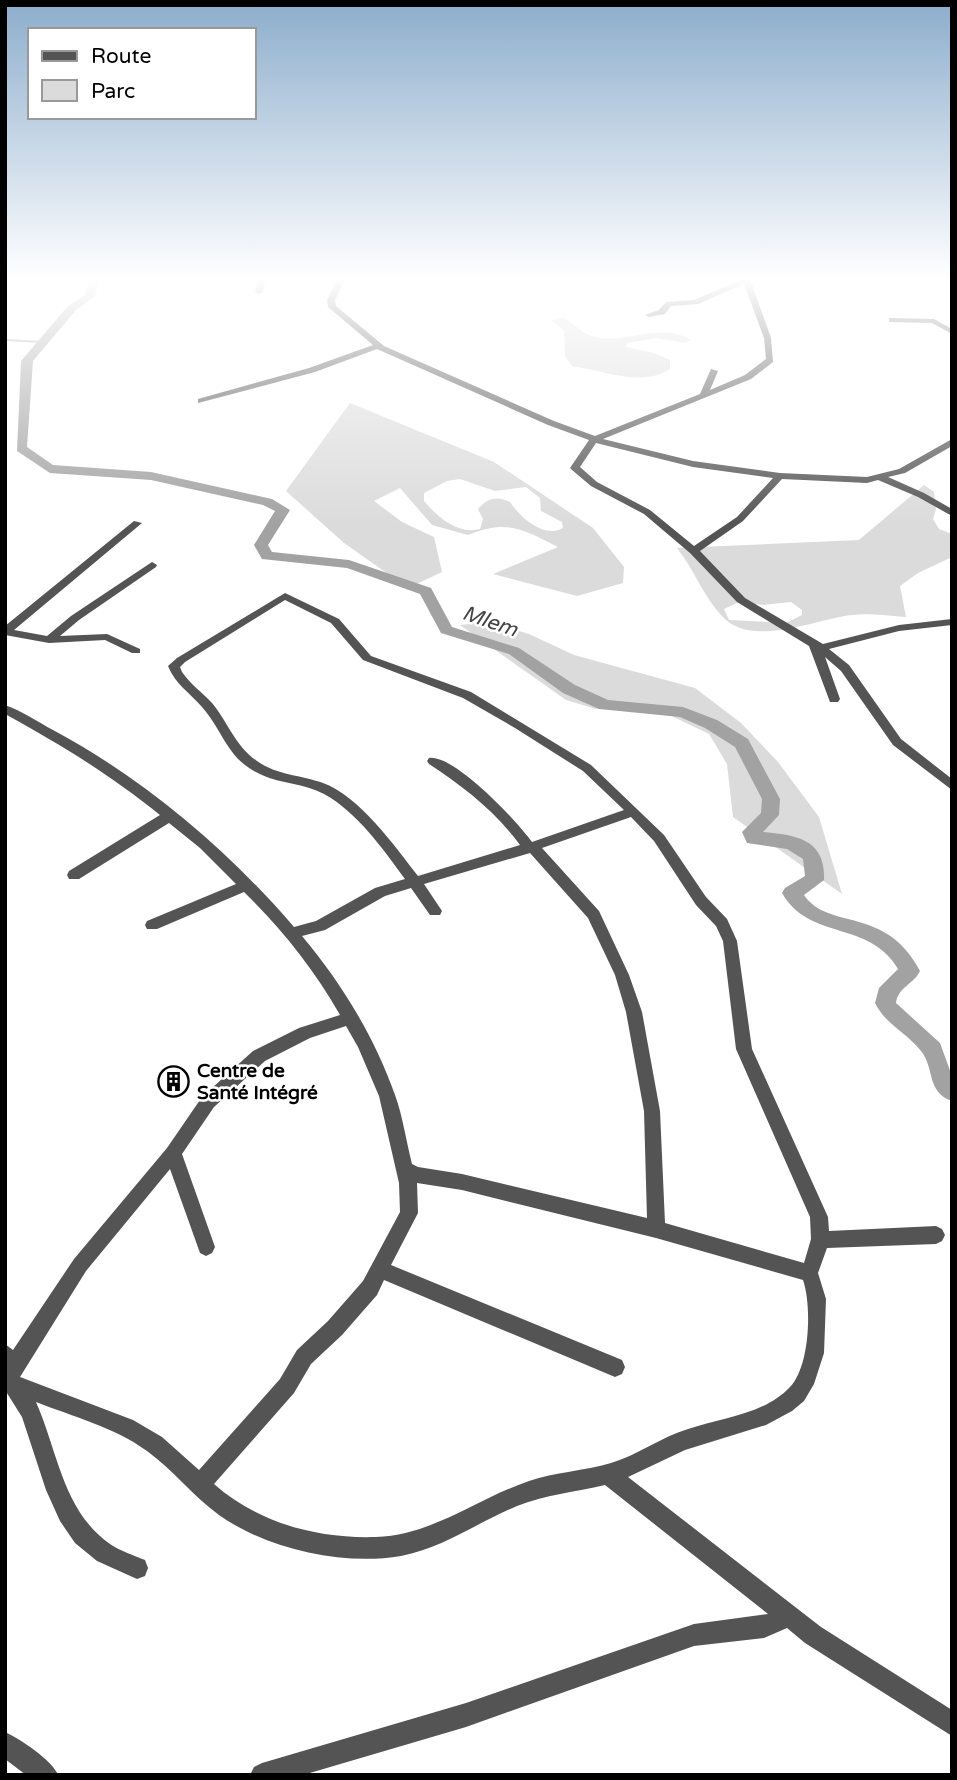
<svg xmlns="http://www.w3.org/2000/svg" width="957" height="1780" font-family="'Varela Round',sans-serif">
	<rect width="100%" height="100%" fill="#fff"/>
	<g fill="#dbdbdb" fill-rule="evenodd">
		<path d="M 562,317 C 572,321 579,331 589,335 C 620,348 658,320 691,340 L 686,343 L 656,338 L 628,343 L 625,347 L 654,353 L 670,360 L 670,369 C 640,388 603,370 572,366 L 565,356 L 564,330 L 552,321 Z"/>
		<path d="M 350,403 L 494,462 L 593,528 L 624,567 L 623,583 L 577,596 L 493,574 L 558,547 C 522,529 507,519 468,535 L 432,525 L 400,488 L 374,501 L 402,522 L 434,537 L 442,572 L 408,588 L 344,543 L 286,491 ZM 460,479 L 495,491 L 526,487 L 540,498 L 541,511 L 562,522 L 563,528 C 544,539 520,517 510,502 C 495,495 487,499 478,509 L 483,519 L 480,529 C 457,535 437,516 424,501 L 424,493 L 447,481 Z"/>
		<path d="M 924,485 L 934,492 L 936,509 L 933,519 L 939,529 L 952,534 L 952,557 L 918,573 L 900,586 L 906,617 C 889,616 869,613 852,615 C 815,619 751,649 722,616 C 703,596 694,569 677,548 L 859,540 ZM 739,602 L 763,605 L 791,602 L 802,610 L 802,615 L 786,623 L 729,620 L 724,609 Z"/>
		<polygon points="488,622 529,634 574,655 695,688 741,723 778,762 819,817 842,894 733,817 727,764 709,734 659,710 627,702 596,709 566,700 460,625"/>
	</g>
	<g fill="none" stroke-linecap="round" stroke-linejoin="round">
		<polyline stroke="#a2a2a2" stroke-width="2" points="5,340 43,342"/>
		<path fill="#a2a2a2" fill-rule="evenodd" d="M 90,276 L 100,276 L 95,296 L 76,310 L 33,361 L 27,447 L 53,465 L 151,472 L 272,499 L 290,510 L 268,545 L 272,552 L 349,560 L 431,588 L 452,627 L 519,648 L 575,685 L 608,700 L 683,707 L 717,720 L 748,739 L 780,799 L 779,815 L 763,832 C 796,835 826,839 824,880 L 804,895 C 828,931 886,905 920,971 C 914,984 898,987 896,1003 L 940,1043 L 952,1076 L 952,1101 C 926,1092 935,1068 921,1051 C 906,1032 886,1025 875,1003 L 879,988 L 898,969 C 870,920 809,941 782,893 L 785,888 L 805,876 L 803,859 L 787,849 L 747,843 L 742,832 L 761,813 L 762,799 L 735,747 L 705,728 L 680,717 L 599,709 L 563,693 L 509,654 L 441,633 L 420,594 L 347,568 L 262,559 L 254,545 L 275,511 L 263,505 L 151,480 L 50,473 L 17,451 L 21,361 L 68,306 L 85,295 Z"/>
		<g fill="#545454" fill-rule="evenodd">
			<polygon points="258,276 266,276 263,292 259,294 255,292"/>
			<path d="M 339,276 L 347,276 L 335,300 L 336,306 L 384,346 L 554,421 L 595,436 L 700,394 L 711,369 L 718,371 L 710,390 L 745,375 L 766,359 L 764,338 L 744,284 L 698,304 L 671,306 L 665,314 L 649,317 L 645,315 L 659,310 L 666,302 L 694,300 L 743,279 L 743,276 L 749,276 L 771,338 L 773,362 L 751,379 L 603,439 L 693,461 L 780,473 L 867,477 L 899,469 L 952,439 L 952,446 L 905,473 L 888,477 L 924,493 L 952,509 L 952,516 L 918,497 L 878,480 L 867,483 L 782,479 L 743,521 L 700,551 L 745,598 L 823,644 L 899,625 L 952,619 L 952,625 L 899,631 L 829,649 L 849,665 L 901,739 L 952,779 L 952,790 L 893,745 L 841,671 L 825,657 L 840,699 L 838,702 L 830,702 L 809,646 L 737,602 L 690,553 L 644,514 L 591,486 L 572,470 L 570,468 L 589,440 L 548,425 L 377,349 L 315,372 L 198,403 L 198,399 L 309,368 L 373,345 L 328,307 L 327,300 ZM 596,443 L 693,467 L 773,478 L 737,517 L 694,546 L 650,510 L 597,482 L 580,467 Z"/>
			<polygon points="892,318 934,319 952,329 952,334 932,323 889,322 889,318"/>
			<polygon points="134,521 142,523 14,630 47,636 71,616 152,562 157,565 156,567 79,620 60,636 107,634 140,649 140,653 132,653 105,640 49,643 5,635 5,626"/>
			<path d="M 285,593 L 339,619 L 371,656 L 471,692 L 591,765 L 664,835 L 706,897 L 727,919 L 737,941 L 752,1049 L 828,1217 L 829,1231 L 936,1226 L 942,1229 L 945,1235 L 942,1241 L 936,1244 L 827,1248 L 818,1273 L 826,1299 L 824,1353 L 814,1384 L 804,1401 L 792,1411 L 766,1425 L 685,1450 L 628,1477 L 821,1627 L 952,1710 L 952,1736 L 805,1643 L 787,1628 L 764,1638 L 694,1646 L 466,1727 L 303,1775 L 250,1775 L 254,1767 L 262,1763 L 466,1703 L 694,1624 L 768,1614 L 605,1485 C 575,1492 545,1495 517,1506 C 478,1522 443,1548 401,1556 C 342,1566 267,1549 219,1515 C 193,1496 173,1470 147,1451 C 114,1427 74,1417 36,1402 C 58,1452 63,1511 110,1544 C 120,1551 133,1555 145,1560 L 148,1568 L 145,1576 L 137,1579 L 97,1561 L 75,1543 L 60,1521 L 46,1490 L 22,1417 L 5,1390 L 5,1344 L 13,1350 L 74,1259 L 167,1148 L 202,1097 L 253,1051 L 299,1028 L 340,1015 C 314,969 282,929 244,892 L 157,929 L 147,929 L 145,925 L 147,921 L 236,884 L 200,848 L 169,823 L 79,879 L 69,879 L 67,875 L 69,871 L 160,815 C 109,774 63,746 5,714 L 5,705 C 22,711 38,722 53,730 C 143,778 227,849 294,927 L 316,921 L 375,888 L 405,879 C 383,849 357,812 324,794 C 304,783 281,784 262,775 C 227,760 224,732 202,707 C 190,693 175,684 168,666 L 177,658 ZM 285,600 L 331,623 L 363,660 L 463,698 L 515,728 L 583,771 L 624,810 L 532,842 C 517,821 454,754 429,758 L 427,761 L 429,764 C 464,787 495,811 520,845 L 418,876 C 394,845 359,796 323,783 C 301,775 276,775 257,761 C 235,746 228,722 212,703 C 202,692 190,684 182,672 L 180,667 L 185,662 ZM 631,817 L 654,841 L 696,905 L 716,926 L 723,941 L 736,1049 L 810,1217 L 811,1239 L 804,1263 L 665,1223 L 660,1111 L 642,1012 L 629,975 L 599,911 L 542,848 ZM 530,853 L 588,918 L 615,975 L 626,1012 L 644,1111 L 647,1218 L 462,1174 L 418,1167 L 412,1164 C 406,1141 403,1117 395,1095 C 375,1038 341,982 302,936 L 325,930 L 385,896 L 411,888 L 430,915 L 440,915 L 442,911 L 424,884 ZM 346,1026 L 358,1047 L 379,1096 L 399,1183 L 400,1212 L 363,1281 L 328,1321 L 297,1350 L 280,1379 L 199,1470 L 162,1437 L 133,1420 L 20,1377 L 86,1271 L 170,1169 L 200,1253 L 206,1256 L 212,1253 L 215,1247 L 182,1154 L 214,1107 L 265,1061 L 310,1038 ZM 417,1183 L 462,1190 L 656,1238 L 803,1280 C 812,1306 810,1366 790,1387 C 765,1414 722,1418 688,1429 C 661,1437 638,1455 611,1463 C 584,1471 555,1472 529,1481 C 476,1499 433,1535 376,1537 C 318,1539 258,1523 214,1484 L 294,1393 L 311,1364 L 342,1335 L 377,1295 L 384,1280 L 615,1377 L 622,1374 L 625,1367 L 622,1360 L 391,1265 L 418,1213 Z"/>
			<path d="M 5,1732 C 20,1739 52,1760 58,1775 L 26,1775 L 5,1759 Z"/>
		</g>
	</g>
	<linearGradient id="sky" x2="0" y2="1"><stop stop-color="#8cadcc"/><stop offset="0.53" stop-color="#fff"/><stop offset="1" stop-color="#fff" stop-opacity="0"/></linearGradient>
	<rect width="957" height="525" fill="url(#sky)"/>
	<defs>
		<symbol id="building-ring" viewBox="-11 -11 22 22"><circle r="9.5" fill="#fff" stroke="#000" stroke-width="1.5"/><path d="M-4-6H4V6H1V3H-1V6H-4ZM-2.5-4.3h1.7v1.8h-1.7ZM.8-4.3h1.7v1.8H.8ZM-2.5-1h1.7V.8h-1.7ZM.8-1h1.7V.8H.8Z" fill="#000"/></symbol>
	</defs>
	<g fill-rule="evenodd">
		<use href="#building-ring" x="156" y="1064" width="35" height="35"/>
	</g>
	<g text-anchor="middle" stroke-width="5" stroke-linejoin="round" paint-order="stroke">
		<g font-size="19" font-weight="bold" fill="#000" stroke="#fff" text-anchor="start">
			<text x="197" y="1077">Centre de<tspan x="197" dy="22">Santé Intégré</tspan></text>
		</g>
		<g font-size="21" font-style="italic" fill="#434343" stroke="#fff">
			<text transform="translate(490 621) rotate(19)" y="7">Mlem</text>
		</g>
	</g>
	<rect width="957" height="1780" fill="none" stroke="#000000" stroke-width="14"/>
	<rect x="28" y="28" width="228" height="91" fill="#ffffff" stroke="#999999" stroke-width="2"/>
	<rect x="42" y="51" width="35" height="10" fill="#545454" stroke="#999999" stroke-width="2"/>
	<text x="91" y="63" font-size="21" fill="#000000">Route</text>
	<rect x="42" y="80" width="35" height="21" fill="#dbdbdb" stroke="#999999" stroke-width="2"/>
	<text x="91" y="98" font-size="21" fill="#000000">Parc</text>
</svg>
